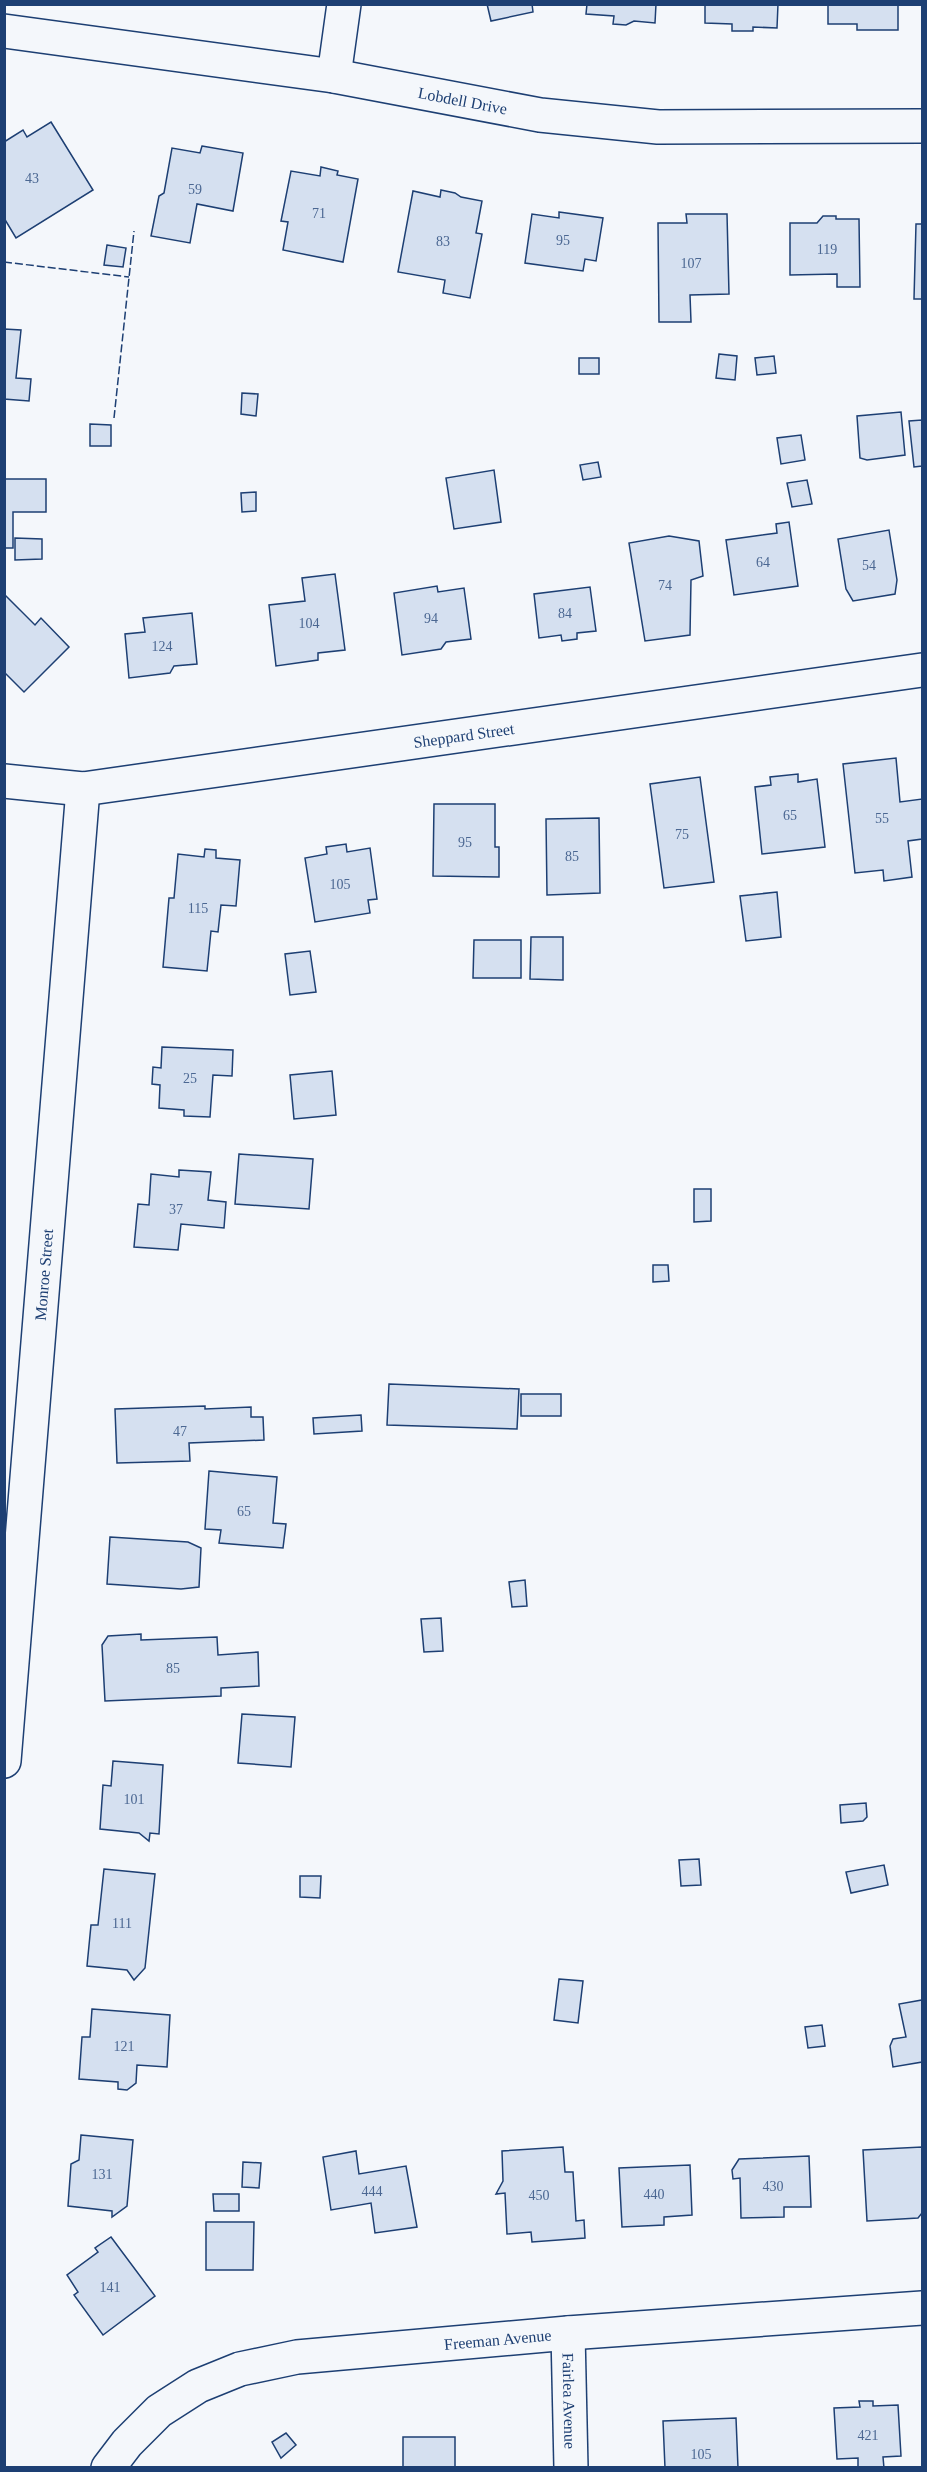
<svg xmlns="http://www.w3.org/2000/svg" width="927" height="2472" font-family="Georgia,serif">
	<rect width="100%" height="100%" fill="#f4f7fb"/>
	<g fill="#d5e0f0" stroke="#1d3f73" stroke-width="1.5">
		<polygon points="487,4 532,4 533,12 491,21"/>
		<polygon points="587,4 656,4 655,23 634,21 626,25 613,24 614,16 586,14"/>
		<polygon points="705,4 778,4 777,28 753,27 753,31 732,31 732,24 705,23"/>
		<polygon points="828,4 898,4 898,30 857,30 857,24 828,24"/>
		<polygon points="51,122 93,190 16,238 4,218 4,142 23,130 27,137"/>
		<polygon points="202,146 243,153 233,211 197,204 190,243 151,236 159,196 164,193 172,148 200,153"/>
		<polygon points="321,167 338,171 337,175 358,179 343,262 283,250 288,222 281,221 291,171 320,176"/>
		<polygon points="441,190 455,193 461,197 482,201 476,233 482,234 470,298 443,293 445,280 398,272 413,191 440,197"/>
		<polygon points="559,212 603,218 596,261 585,259 583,271 525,263 532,214 559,218"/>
		<polygon points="686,214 727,214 729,294 690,295 691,322 659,322 658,223 687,223"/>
		<polygon points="823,216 836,216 836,219 859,219 860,287 837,287 837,274 790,275 790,223 817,223"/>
		<polygon points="916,224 922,224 922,299 914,299"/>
		<polygon points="107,245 126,248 123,267 104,265"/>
		<polygon points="4,329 21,330 16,378 31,379 29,401 4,399"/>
		<polygon points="719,354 737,356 735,380 716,378"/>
		<polygon points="774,356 776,373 757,375 755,358"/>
		<rect x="579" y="358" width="20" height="16"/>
		<polygon points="242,393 258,394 256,416 241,414"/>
		<polygon points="901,412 905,455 867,460 860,458 857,416"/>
		<polygon points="922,420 922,466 914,467 909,421"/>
		<polygon points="90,424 111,425 111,446 90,446"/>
		<polygon points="801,435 805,460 781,464 777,438"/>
		<polygon points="598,462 601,477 583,480 580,465"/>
		<polygon points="494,470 501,522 454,529 446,478"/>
		<polygon points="4,479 46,479 46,512 13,512 13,548 4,548"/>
		<polygon points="807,480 812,504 792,507 787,483"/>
		<polygon points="256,492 256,511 242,512 241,493"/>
		<polygon points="789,522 798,586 734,595 726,540 777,533 776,524"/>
		<polygon points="889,530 897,580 895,594 853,601 846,589 838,539"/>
		<polygon points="669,536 699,541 703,576 691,580 690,635 645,641 629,543"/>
		<polygon points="15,538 42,539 42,559 15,560"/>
		<polygon points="335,574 345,650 318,653 318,660 276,666 269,605 305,601 302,578"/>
		<polygon points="437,586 438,592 464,588 471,639 446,642 441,649 402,655 394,593"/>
		<polygon points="590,587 596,631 577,633 577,639 562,641 561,635 539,638 534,594"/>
		<polygon points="4,594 35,625 41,618 69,647 24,692 4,672"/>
		<polygon points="192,613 197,664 174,666 170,673 129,678 125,634 145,632 143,618"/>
		<polygon points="896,758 900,802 922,799 922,839 908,841 912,877 884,881 883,870 855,873 843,764"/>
		<polygon points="798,774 798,782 817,779 825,847 762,854 755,787 771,785 770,777"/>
		<polygon points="700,777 714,882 664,888 650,784"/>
		<polygon points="434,804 495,804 495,847 499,847 499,877 433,876"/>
		<polygon points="599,818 600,893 547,895 546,819"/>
		<polygon points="346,844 347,852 370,848 377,899 368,900 370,913 315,922 305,858 327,854 326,847"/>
		<polygon points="205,849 216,850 216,858 240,860 236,906 221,905 218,932 211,931 207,971 163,967 169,898 174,898 178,854 204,857"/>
		<polygon points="777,892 781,937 746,941 740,896"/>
		<polygon points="531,937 563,937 563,980 530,979"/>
		<polygon points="474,940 521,940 521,978 473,978"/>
		<polygon points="310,951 316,992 290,995 285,954"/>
		<polygon points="162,1047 233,1050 232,1076 213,1075 210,1117 184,1116 184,1110 159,1108 160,1085 152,1084 153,1067 161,1068"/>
		<polygon points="332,1071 336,1115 294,1119 290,1075"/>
		<polygon points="239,1154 313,1159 309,1209 235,1204"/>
		<polygon points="179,1170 211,1172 208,1200 226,1202 224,1228 181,1224 178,1250 134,1247 138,1204 149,1205 151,1174 179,1177"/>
		<polygon points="694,1189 711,1189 711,1221 694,1222"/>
		<polygon points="653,1265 668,1265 669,1281 653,1282"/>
		<polygon points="389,1384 519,1389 517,1429 387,1425"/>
		<rect x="521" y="1394" width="40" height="22"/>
		<polygon points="205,1406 205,1409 251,1407 251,1417 263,1417 264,1440 189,1443 190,1461 117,1463 115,1409"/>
		<polygon points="361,1415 362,1431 314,1434 313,1418"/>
		<polygon points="209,1471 277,1477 273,1523 286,1524 283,1548 219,1543 221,1530 205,1529"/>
		<polygon points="110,1537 188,1542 201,1548 199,1587 181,1589 107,1584"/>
		<polygon points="525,1580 527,1606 512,1607 509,1582"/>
		<polygon points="441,1618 443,1651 424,1652 421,1619"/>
		<polygon points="141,1634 141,1640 217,1637 218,1655 258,1652 259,1686 221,1688 221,1696 105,1701 102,1645 108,1636"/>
		<polygon points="242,1714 295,1717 291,1767 238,1763"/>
		<polygon points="113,1761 163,1765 159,1834 150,1833 149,1841 139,1833 100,1829 103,1785 111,1786"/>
		<polygon points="866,1803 867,1817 863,1821 841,1823 840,1805"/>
		<polygon points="699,1859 701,1885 681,1886 679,1860"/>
		<polygon points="884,1865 888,1885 851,1893 846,1872"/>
		<polygon points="104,1869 155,1874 145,1968 134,1980 127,1970 87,1966 91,1925 98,1925"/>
		<polygon points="300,1876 321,1876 320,1898 300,1897"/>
		<polygon points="559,1979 583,1981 578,2023 554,2020"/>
		<polygon points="922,2000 922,2062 893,2067 890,2046 893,2039 906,2037 899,2004"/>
		<polygon points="92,2009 170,2015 167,2067 137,2065 136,2083 127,2090 118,2089 118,2082 79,2079 82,2037 90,2037"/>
		<polygon points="822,2025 825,2046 808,2048 805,2027"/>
		<polygon points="81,2135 133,2140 127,2206 112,2217 112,2211 68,2206 71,2164 79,2160"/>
		<polygon points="563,2147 565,2172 573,2172 576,2221 584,2220 585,2238 532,2242 531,2232 507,2234 505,2193 496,2194 503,2181 502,2151"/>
		<polygon points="922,2147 922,2213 918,2218 867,2221 863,2150"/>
		<polygon points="356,2151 359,2174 406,2166 417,2227 375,2233 371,2203 331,2210 323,2157"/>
		<polygon points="809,2156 811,2207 784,2207 784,2217 741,2218 740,2178 733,2179 732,2170 739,2159"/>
		<polygon points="243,2162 261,2163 259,2188 242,2187"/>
		<polygon points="690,2165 692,2215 664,2217 664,2225 622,2227 619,2168"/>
		<polygon points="213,2194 239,2194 239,2211 214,2211"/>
		<polygon points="206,2222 254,2222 253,2270 206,2270"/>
		<polygon points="111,2237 155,2296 103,2335 74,2295 78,2292 67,2275 98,2252 95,2248"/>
		<polygon points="859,2401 873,2401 873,2406 898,2405 901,2456 883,2457 884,2468 858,2468 858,2458 837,2459 834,2408 860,2407"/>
		<polygon points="736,2418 738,2468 665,2468 663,2421"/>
		<polygon points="286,2433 296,2445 281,2458 272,2442"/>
		<rect x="403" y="2437" width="52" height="31"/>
	</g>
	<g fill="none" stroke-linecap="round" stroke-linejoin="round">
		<defs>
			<g id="minor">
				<path id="s1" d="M 4,31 L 334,76 L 540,115 L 658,127 L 922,126"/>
				<polyline points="334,76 344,4"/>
				<path id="s2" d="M 4,781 L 83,789 L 922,670"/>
				<path id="s3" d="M 4,1761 L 83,789"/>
				<path id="s4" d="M 568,2333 L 571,2468"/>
				<path id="s5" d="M 108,2468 L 127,2443 L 159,2411 L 198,2386 L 240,2369 L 297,2357 L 568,2333 L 922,2308"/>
			</g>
		</defs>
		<use href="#minor" stroke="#1d3f73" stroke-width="36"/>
		<use href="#minor" stroke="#f4f7fb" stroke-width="33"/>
		<g stroke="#1d3f73" stroke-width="1.5" stroke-dasharray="8 3" stroke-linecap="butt">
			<polyline points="4,262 129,277"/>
			<polyline points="114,418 134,231"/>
		</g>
	</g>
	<g text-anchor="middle" stroke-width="4.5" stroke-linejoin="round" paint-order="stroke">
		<g font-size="14" fill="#4b6792">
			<text x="32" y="183">43</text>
			<text x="195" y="194">59</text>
			<text x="319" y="218">71</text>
			<text x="563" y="245">95</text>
			<text x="443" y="246">83</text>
			<text x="827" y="254">119</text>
			<text x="691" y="268">107</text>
			<text x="763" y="567">64</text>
			<text x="869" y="570">54</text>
			<text x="665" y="590">74</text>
			<text x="565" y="618">84</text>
			<text x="431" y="623">94</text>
			<text x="309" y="628">104</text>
			<text x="162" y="651">124</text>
			<text x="790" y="820">65</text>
			<text x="882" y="823">55</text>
			<text x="682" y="839">75</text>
			<text x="465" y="847">95</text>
			<text x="572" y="861">85</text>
			<text x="340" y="889">105</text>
			<text x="198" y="913">115</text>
			<text x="190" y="1083">25</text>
			<text x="176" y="1214">37</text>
			<text x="180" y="1436">47</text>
			<text x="244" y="1516">65</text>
			<text x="173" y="1673">85</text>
			<text x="134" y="1804">101</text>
			<text x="122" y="1928">111</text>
			<text x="124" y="2051">121</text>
			<text x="102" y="2179">131</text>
			<text x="773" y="2191">430</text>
			<text x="372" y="2196">444</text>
			<text x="654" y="2199">440</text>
			<text x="539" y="2200">450</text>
			<text x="110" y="2292">141</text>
			<text x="868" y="2440">421</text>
			<text x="701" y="2459">105</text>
		</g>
		<g font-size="16" fill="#1d3f73" stroke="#f4f7fb">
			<text dy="6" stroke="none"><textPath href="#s1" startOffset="464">Lobdell Drive</textPath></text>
			<text dy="6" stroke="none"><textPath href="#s2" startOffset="464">Sheppard Street</textPath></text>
			<text dy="6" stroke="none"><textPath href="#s3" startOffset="488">Monroe Street</textPath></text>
			<text dy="6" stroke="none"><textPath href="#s5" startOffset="428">Freeman Avenue</textPath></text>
			<text dy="6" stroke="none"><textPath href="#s4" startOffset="68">Fairlea Avenue</textPath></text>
		</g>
	</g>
	<rect width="927" height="2472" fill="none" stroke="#1d3f73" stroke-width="12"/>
</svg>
